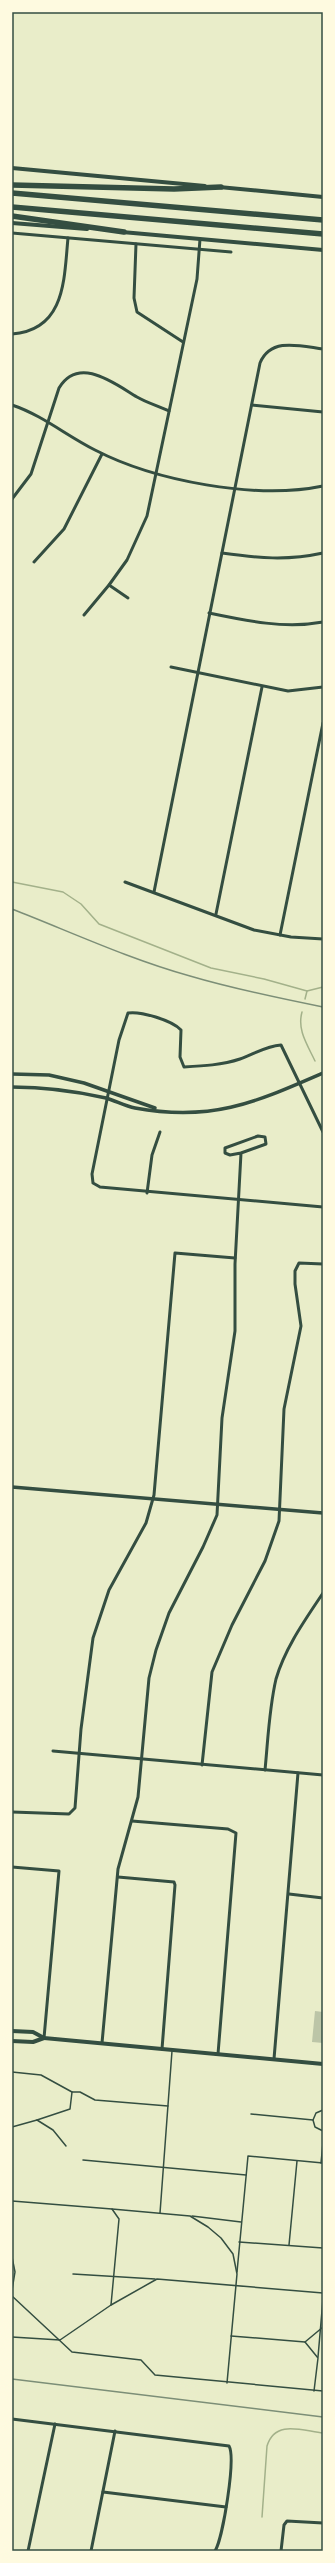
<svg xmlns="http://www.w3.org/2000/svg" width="335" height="2563" font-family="Montserrat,sans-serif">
	<rect width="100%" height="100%" fill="#e9edc9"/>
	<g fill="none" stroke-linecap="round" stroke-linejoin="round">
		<g stroke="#a3b18a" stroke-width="1.5">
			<polyline points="12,882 63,892 81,904 99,924 211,968 264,979 307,991 323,987"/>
			<polyline points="305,999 307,991"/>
			<path d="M 302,1012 C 297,1030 307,1044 315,1061"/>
			<polyline points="322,1079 323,1080"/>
			<path d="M 262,2517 L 267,2446 C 275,2419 303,2431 323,2433"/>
		</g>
	</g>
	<polygon fill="#bcc5a7" points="315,2011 323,2012 323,2043 312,2042"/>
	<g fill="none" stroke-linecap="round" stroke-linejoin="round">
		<g stroke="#344e41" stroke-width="1.5">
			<polyline points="12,2072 41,2075 72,2092 80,2092 95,2100 168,2106"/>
			<polyline points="323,2110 316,2113 313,2120 315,2127 323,2131"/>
			<polyline points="251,2114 313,2120"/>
			<polyline points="37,2120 70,2109 72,2092"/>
			<polyline points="12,2127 37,2120 53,2130 66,2146"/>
			<polyline points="83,2160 246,2175"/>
			<polyline points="321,2163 323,2143"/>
			<polyline points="12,2201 112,2209 119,2219 111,2305"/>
			<polyline points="112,2209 190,2216 208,2227 221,2238 233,2254 237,2274 227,2383"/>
			<polyline points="160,2213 172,2051"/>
			<polyline points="192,2216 241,2222"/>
			<polyline points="239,2242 323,2248"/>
			<polyline points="289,2245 297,2161"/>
			<polyline points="12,2257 15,2272 12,2290"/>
			<polyline points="237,2272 248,2156 323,2163"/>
			<polyline points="73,2274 155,2279"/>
			<polyline points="12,2296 72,2352 141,2360 155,2375 323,2391"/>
			<polyline points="231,2336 305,2342 318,2358 314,2391"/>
			<polyline points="12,2337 60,2340 111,2305 157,2279 323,2293"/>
			<polyline points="305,2342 323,2327"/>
			<polyline points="318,2357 323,2299"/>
		</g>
		<g stroke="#344e41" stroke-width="3">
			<polyline points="12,233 231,252"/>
			<polyline points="136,244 134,298 137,312 183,342"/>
			<path d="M 12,334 C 66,330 64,278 68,238"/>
			<path d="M 12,405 C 42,415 67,436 95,450 C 155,481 256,500 323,486"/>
			<polyline points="252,405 323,412"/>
			<path d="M 12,499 L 31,474 L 59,388 C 79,355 115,384 137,397 C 147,403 159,406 169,411"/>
			<path d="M 222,553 C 259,558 286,561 323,553"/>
			<polyline points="34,562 64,529 102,454"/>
			<polyline points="109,585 128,598"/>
			<path d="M 209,613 C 247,621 285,629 323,622"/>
			<polyline points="84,615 109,585 127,560 147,516 197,279 200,239"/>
			<polyline points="171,667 288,691 323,687"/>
			<polyline points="125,882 254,930 291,937 323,939"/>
			<path d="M 154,892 L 260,363 C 271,337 300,346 323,349"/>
			<polyline points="216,914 262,687"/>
			<polyline points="280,935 323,723"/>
			<path d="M 323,1132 L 281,1045 C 266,1046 254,1054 240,1059 C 222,1065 203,1066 184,1067 L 180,1057 L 181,1030 C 172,1020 140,1011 128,1013 L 119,1040 L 92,1174 L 93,1183 L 100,1187 L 323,1207"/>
			<polyline points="147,1193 152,1155 160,1132"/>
			<polyline points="53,1751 323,1775"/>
			<polyline points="202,1765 212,1672 232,1625 265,1561 279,1521 284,1409 301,1326 295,1284 295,1271 299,1263 323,1264"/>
			<path d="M 265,1770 C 268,1740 269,1709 276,1679 C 285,1648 305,1620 323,1593"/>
			<polyline points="12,1812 69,1814 75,1808 81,1729 93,1638 109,1590 146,1523 154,1495 175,1253 235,1258"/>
			<polyline points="132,1821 228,1829 236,1833 218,2054"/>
			<polyline points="12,1867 59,1871 44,2038"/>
			<polyline points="118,1877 174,1882 175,1885 162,2049"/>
			<polyline points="289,1894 323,1898"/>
			<polyline points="102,2043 118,1869 138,1797 149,1678 156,1650 169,1613 203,1547 217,1515 222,1418 235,1331 235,1264 241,1153 266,1144 265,1137 258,1136 225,1148 225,1153 230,1155 241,1153"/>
			<polyline points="274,2059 298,1773"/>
			<path d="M 12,2419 L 229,2446 C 236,2458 223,2538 215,2551"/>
			<polyline points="103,2492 226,2507"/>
			<polyline points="28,2551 55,2424"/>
			<polyline points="91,2551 115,2431"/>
			<polyline points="281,2551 284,2525 287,2521 323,2523"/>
		</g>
		<g stroke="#344e41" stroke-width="3.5">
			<polyline points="12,1074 49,1075 84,1083 155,1108"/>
			<path d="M 12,1087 C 44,1087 75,1091 106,1098 C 116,1101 125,1106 135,1108 C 212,1122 254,1103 323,1073"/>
			<polyline points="12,1487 323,1513"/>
		</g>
		<g stroke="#344e41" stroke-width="4">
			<polyline points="12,168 205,186"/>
			<polyline points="219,187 323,197"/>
			<polyline points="12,223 87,229"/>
			<polyline points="122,232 323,250"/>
			<polyline points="12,2031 33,2032 44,2038 323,2064"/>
			<polyline points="12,2041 33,2042 44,2038"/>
		</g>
		<g stroke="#344e41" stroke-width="5.5">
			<polyline points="12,185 174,189 221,187"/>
			<polyline points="12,193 323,220"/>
			<polyline points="12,207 323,234"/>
			<polyline points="12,216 124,232"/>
		</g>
		<g stroke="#7c8e77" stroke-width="1.5">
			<path d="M 12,909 C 71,932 129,959 190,976 C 234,989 278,998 323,1007"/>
			<polyline points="12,2379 323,2417"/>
		</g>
	</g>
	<rect width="335" height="2563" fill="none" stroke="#fefae0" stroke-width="26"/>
	<rect x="13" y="13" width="309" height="2537" fill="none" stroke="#344e41" stroke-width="1.5"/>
</svg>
